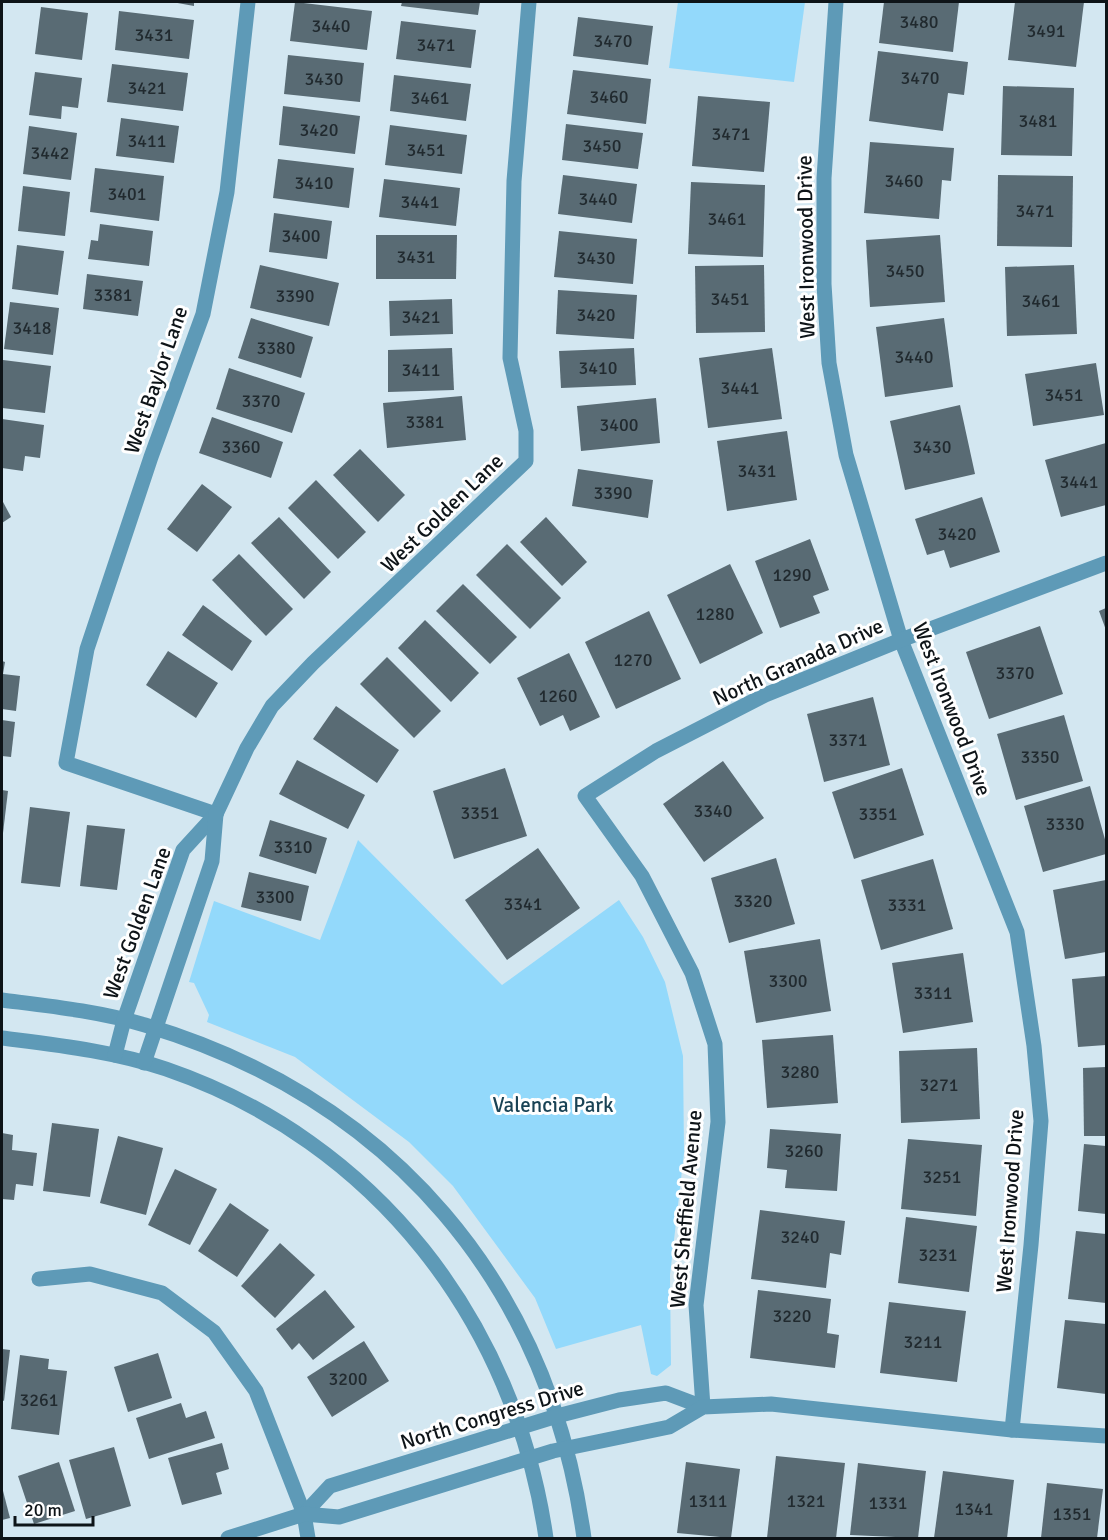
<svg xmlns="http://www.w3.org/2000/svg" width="1108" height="1540" font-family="Signika,sans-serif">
	<rect width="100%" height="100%" fill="#d3e7f1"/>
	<g fill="#93d9fb">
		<polygon points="678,2 805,2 794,82 669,68"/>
		<polygon points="358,840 502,985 619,900 643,937 665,982 683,1056 684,1153 670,1275 671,1365 657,1376 651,1374 641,1325 556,1349 535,1298 453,1186 409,1142 295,1057 207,1022 209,1015 194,983 189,982 214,901 320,940"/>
	</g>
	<g fill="#596b74">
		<polygon points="172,2 194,2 194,6"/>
		<polygon points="295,2 372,11 367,50 290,41"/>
		<polygon points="402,2 480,2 478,15 401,6"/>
		<polygon points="884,2 959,2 953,52 879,43"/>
		<polygon points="1015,2 1084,2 1076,67 1008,60"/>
		<polygon points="41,7 88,13 82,60 35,54"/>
		<polygon points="119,11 194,20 189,59 115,50"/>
		<polygon points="578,17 653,26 648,65 573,56"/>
		<polygon points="401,21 476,30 471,68 396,59"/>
		<polygon points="878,51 968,62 964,95 948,93 943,131 869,121"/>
		<polygon points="288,55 364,63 360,102 284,94"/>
		<polygon points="112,64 188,73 183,111 107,102"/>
		<polygon points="573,70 651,79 646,124 567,114"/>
		<polygon points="35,72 82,78 78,108 62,106 61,119 29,115"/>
		<polygon points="394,75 471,84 466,121 390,111"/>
		<polygon points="1003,86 1074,88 1072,156 1001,155"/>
		<polygon points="698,96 770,102 764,172 692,166"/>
		<polygon points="283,106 360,116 355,154 279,145"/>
		<polygon points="121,118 179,126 174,163 116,156"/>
		<polygon points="566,124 643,133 638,169 562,160"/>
		<polygon points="390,125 467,135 462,174 385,165"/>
		<polygon points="29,126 77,133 71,180 23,174"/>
		<polygon points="870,142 954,148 951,181 942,180 939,219 864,213"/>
		<polygon points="278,159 354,168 349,208 273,198"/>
		<polygon points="95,168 164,176 159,221 90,212"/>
		<polygon points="563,175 637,184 632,223 558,214"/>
		<polygon points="998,175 1073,176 1072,247 997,246"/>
		<polygon points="384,179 460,188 456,226 379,217"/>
		<polygon points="691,182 765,185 763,257 688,254"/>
		<polygon points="23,186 70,192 65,236 18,231"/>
		<polygon points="274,213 332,221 327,259 269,252"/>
		<polygon points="100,224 153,231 149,266 88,259 91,240 98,241"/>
		<polygon points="559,231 637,239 633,284 554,277"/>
		<polygon points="376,235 457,235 456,279 376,279"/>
		<polygon points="940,235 945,302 870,307 866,240"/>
		<polygon points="17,245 64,251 58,295 12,289"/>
		<polygon points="260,265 339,283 329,326 250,308"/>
		<polygon points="764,265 765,332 696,333 695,266"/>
		<polygon points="1074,265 1077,334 1007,336 1005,267"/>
		<polygon points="87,274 143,281 138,316 83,309"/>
		<polygon points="558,290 637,295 634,339 556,334"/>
		<polygon points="452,299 453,334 390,336 389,301"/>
		<polygon points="10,302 59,308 53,355 4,349"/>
		<polygon points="251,318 313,337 301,378 238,358"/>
		<polygon points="944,318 953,387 885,397 876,327"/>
		<polygon points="452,348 454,390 388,392 388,350"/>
		<polygon points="634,348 636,385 561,388 559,351"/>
		<polygon points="772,348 782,419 708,428 699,358"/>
		<polygon points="3,360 51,366 45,413 2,408"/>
		<polygon points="1096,363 1104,415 1033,426 1025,374"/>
		<polygon points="229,368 305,393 292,433 216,409"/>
		<polygon points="462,396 466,440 387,448 383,403"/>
		<polygon points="656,398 660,443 581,451 577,406"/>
		<polygon points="960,405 975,474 905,490 890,421"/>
		<polygon points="212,417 283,442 271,478 199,453"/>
		<polygon points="2,419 44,425 40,458 25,456 23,471 2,468"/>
		<polygon points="787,431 797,500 727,511 717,441"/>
		<polygon points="1106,443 1106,505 1061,517 1045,460"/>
		<polygon points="360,449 405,495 378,522 333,475"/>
		<polygon points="578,469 653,480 648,518 572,506"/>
		<polygon points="316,480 366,532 338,559 288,508"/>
		<polygon points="202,484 232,507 197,552 167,529"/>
		<polygon points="982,497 1000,552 950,568 944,550 927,555 915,519"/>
		<polygon points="2,500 11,517 2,523"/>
		<polygon points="279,517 331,572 304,599 251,543"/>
		<polygon points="546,517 587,562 562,586 520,542"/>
		<polygon points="810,539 829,590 813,596 820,613 780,628 755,561"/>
		<polygon points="507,544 561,598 530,629 476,575"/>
		<polygon points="239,554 293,609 266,636 212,580"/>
		<polygon points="730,564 763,633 700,664 667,595"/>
		<polygon points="463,584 517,637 490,664 436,611"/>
		<polygon points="203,605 252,641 232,671 182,635"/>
		<polygon points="1106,608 1106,630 1099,611"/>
		<polygon points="649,611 681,679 616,709 585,642"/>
		<polygon points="425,620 479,673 451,702 398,648"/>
		<polygon points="1040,626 1063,694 989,719 966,652"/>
		<polygon points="168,651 218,683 196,718 146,685"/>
		<polygon points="569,653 600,717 570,731 563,715 540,726 517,678"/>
		<polygon points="387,657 441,711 414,738 360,684"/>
		<polygon points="2,661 5,662 3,674 20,676 16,711 2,709"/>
		<polygon points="873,697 890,765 824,782 807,714"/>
		<polygon points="336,706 399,750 377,783 313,739"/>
		<polygon points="1064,715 1083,781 1016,800 997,734"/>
		<polygon points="2,720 15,722 11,757 2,756"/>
		<polygon points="297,760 365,795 348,829 279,794"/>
		<polygon points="723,761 764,818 704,862 663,804"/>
		<polygon points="505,768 527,836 454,859 433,791"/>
		<polygon points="902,768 924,835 854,859 832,792"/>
		<polygon points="1090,786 1106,843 1106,854 1043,872 1024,806"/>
		<polygon points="2,790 8,791 3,833 2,833"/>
		<polygon points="30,807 70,812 60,887 21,883"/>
		<polygon points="270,820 327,838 316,874 259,856"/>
		<polygon points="87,825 125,829 117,890 80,886"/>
		<polygon points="538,848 580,908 507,960 465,900"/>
		<polygon points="776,858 795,924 729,943 711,878"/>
		<polygon points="933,859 953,929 881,950 861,880"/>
		<polygon points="249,872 309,886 301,921 241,907"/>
		<polygon points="1106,880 1106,952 1065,959 1053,890"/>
		<polygon points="820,939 831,1011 756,1023 744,951"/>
		<polygon points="963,953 973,1022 903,1033 892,963"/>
		<polygon points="1106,976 1106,1045 1078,1047 1072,979"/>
		<polygon points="833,1035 838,1103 767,1108 762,1040"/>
		<polygon points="977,1048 980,1119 901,1123 899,1051"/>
		<polygon points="1106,1067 1106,1136 1084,1136 1083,1068"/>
		<polygon points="52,1123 99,1129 90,1197 43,1191"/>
		<polygon points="770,1129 841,1134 837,1191 785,1188 787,1170 767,1168"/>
		<polygon points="2,1133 13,1135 12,1150 37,1153 33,1186 16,1184 14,1200 2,1199"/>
		<polygon points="118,1136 163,1148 146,1215 100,1203"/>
		<polygon points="908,1139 982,1145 976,1216 901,1209"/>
		<polygon points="1084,1144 1106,1146 1106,1214 1078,1211"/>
		<polygon points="175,1169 217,1189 190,1245 148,1225"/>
		<polygon points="230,1203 269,1230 237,1277 198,1251"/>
		<polygon points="760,1210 845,1221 841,1255 830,1253 826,1288 751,1279"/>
		<polygon points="906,1217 977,1226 969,1292 898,1283"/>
		<polygon points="1076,1231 1106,1234 1106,1303 1068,1299"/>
		<polygon points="280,1243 315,1275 275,1318 241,1286"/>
		<polygon points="325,1290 355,1327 313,1360 299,1343 292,1350 276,1329"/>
		<polygon points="758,1290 831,1299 827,1333 839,1335 835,1368 750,1358"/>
		<polygon points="889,1302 966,1311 957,1382 880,1373"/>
		<polygon points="1065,1320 1106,1324 1106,1394 1057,1388"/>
		<polygon points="364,1341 389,1381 332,1417 307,1377"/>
		<polygon points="2,1349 10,1350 4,1401 2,1400"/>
		<polygon points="158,1353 172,1398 128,1412 114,1367"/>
		<polygon points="20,1355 49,1359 48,1369 67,1371 59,1435 11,1429"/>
		<polygon points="181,1403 186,1418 206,1411 215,1438 149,1459 136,1418"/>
		<polygon points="222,1443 229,1469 216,1473 222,1494 182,1505 168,1458"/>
		<polygon points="114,1447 131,1506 86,1519 69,1460"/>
		<polygon points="776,1456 845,1463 836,1538 767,1538"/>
		<polygon points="59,1462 75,1511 34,1524 18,1476"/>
		<polygon points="686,1462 740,1469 731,1538 677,1533"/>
		<polygon points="858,1463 926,1471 918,1538 850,1535"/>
		<polygon points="943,1471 1014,1480 1007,1538 934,1538"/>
		<polygon points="1047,1483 1103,1489 1097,1538 1041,1538"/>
		<polygon points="2,1487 10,1518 2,1520"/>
	</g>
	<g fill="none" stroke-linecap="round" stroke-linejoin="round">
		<g stroke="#5e9ab7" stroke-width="15">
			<polyline points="836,2 824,178 824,284 829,363 846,455 901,640 1017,932 1034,1046 1041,1121 1031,1245 1012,1430"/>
			<polyline points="216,814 66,763 87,649 151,457 203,314 227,192 248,2"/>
			<path d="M 2,1000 C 49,1006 98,1011 145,1025 C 392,1099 549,1283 584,1538"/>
			<path d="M 2,1038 C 57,1045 113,1051 166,1069 C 376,1141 515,1322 546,1538"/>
			<polyline points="115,1055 124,1020 183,850 216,814 247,748 272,706 313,663 526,461 526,431 510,358 514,181 529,2"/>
			<polyline points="144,1063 212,861 216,814"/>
			<polyline points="39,1279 90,1274 162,1293 214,1332 256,1391 304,1514 308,1538"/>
			<polyline points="703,1407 696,1305 718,1122 715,1044 692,973 642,876 585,796 656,751 765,695 901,640 1106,563"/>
			<polyline points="304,1514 330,1486 557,1416 619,1400 666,1393 703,1407"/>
			<polyline points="228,1538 304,1514 339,1517 553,1451 669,1427 703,1407 771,1404 1012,1430 1106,1436"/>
		</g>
	</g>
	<g text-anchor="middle" stroke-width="6" stroke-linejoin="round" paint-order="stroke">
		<g font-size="18" fill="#212a2f">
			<text x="919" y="28">3480</text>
			<text x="331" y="32">3440</text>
			<text x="1046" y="37">3491</text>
			<text x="154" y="41">3431</text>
			<text x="613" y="47">3470</text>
			<text x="436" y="51">3471</text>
			<text x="920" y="84">3470</text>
			<text x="324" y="85">3430</text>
			<text x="147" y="94">3421</text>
			<text x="609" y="103">3460</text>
			<text x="430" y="104">3461</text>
			<text x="1038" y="127">3481</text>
			<text x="319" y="136">3420</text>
			<text x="731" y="140">3471</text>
			<text x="147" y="147">3411</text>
			<text x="602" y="152">3450</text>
			<text x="426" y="156">3451</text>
			<text x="50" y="159">3442</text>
			<text x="904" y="187">3460</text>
			<text x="314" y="189">3410</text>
			<text x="127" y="200">3401</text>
			<text x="598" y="205">3440</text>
			<text x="420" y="208">3441</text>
			<text x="1035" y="217">3471</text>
			<text x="727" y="225">3461</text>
			<text x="301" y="242">3400</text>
			<text x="416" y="263">3431</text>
			<text x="596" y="264">3430</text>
			<text x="905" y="277">3450</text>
			<text x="113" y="301">3381</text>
			<text x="295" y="302">3390</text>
			<text x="730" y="305">3451</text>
			<text x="1041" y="307">3461</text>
			<text x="596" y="321">3420</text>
			<text x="421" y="323">3421</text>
			<text x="32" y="334">3418</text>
			<text x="276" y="354">3380</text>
			<text x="914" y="363">3440</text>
			<text x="598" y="374">3410</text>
			<text x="421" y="376">3411</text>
			<text x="740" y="394">3441</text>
			<text x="1064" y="401">3451</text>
			<text x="261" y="407">3370</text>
			<text x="425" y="428">3381</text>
			<text x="619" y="431">3400</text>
			<text x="241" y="453">3360</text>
			<text x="932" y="453">3430</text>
			<text x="757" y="477">3431</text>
			<text x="1079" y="488">3441</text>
			<text x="613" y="499">3390</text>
			<text x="957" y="540">3420</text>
			<text x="792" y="581">1290</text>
			<text x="715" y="620">1280</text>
			<text x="633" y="666">1270</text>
			<text x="1015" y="679">3370</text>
			<text x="558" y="702">1260</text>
			<text x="848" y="746">3371</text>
			<text x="1040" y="763">3350</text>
			<text x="713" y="817">3340</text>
			<text x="480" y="819">3351</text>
			<text x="878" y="820">3351</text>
			<text x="1065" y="830">3330</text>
			<text x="293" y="853">3310</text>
			<text x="275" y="903">3300</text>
			<text x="753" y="907">3320</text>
			<text x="523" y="910">3341</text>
			<text x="907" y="911">3331</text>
			<text x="788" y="987">3300</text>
			<text x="933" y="999">3311</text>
			<text x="800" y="1078">3280</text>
			<text x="939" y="1091">3271</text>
			<text x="804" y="1157">3260</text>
			<text x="942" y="1183">3251</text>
			<text x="800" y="1243">3240</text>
			<text x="938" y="1261">3231</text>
			<text x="792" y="1322">3220</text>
			<text x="923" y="1348">3211</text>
			<text x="348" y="1385">3200</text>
			<text x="39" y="1406">3261</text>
			<text x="708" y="1507">1311</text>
			<text x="806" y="1507">1321</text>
			<text x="888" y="1509">1331</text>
			<text x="974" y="1515">1341</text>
			<text x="1072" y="1520">1351</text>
		</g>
		<g font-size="21" fill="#0e1418" stroke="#fff">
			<text transform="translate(806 247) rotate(-91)" y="7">West Ironwood Drive</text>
			<text transform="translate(156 380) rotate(-71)" y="7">West Baylor Lane</text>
			<text transform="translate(442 513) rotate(-44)" y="7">West Golden Lane</text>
			<text transform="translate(798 662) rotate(-24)" y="7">North Granada Drive</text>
			<text transform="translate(952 709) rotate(69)" y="7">West Ironwood Drive</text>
			<text transform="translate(137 923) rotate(-70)" y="7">West Golden Lane</text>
			<text transform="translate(1010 1201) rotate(-86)" y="7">West Ironwood Drive</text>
			<text transform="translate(686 1209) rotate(-85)" y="7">West Sheffield Avenue</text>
			<text transform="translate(492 1415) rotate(-17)" y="7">North Congress Drive</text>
		</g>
		<g font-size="21" fill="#1a4355" stroke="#fff">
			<text x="553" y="1112">Valencia Park</text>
		</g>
	</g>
	<rect width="1108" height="1540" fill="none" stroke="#0e1418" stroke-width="6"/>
	<path d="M15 1516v9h78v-9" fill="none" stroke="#0e1418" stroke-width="3"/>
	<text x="24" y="1516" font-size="18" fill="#0e1418" stroke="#ffffff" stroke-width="4.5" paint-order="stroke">20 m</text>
</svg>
